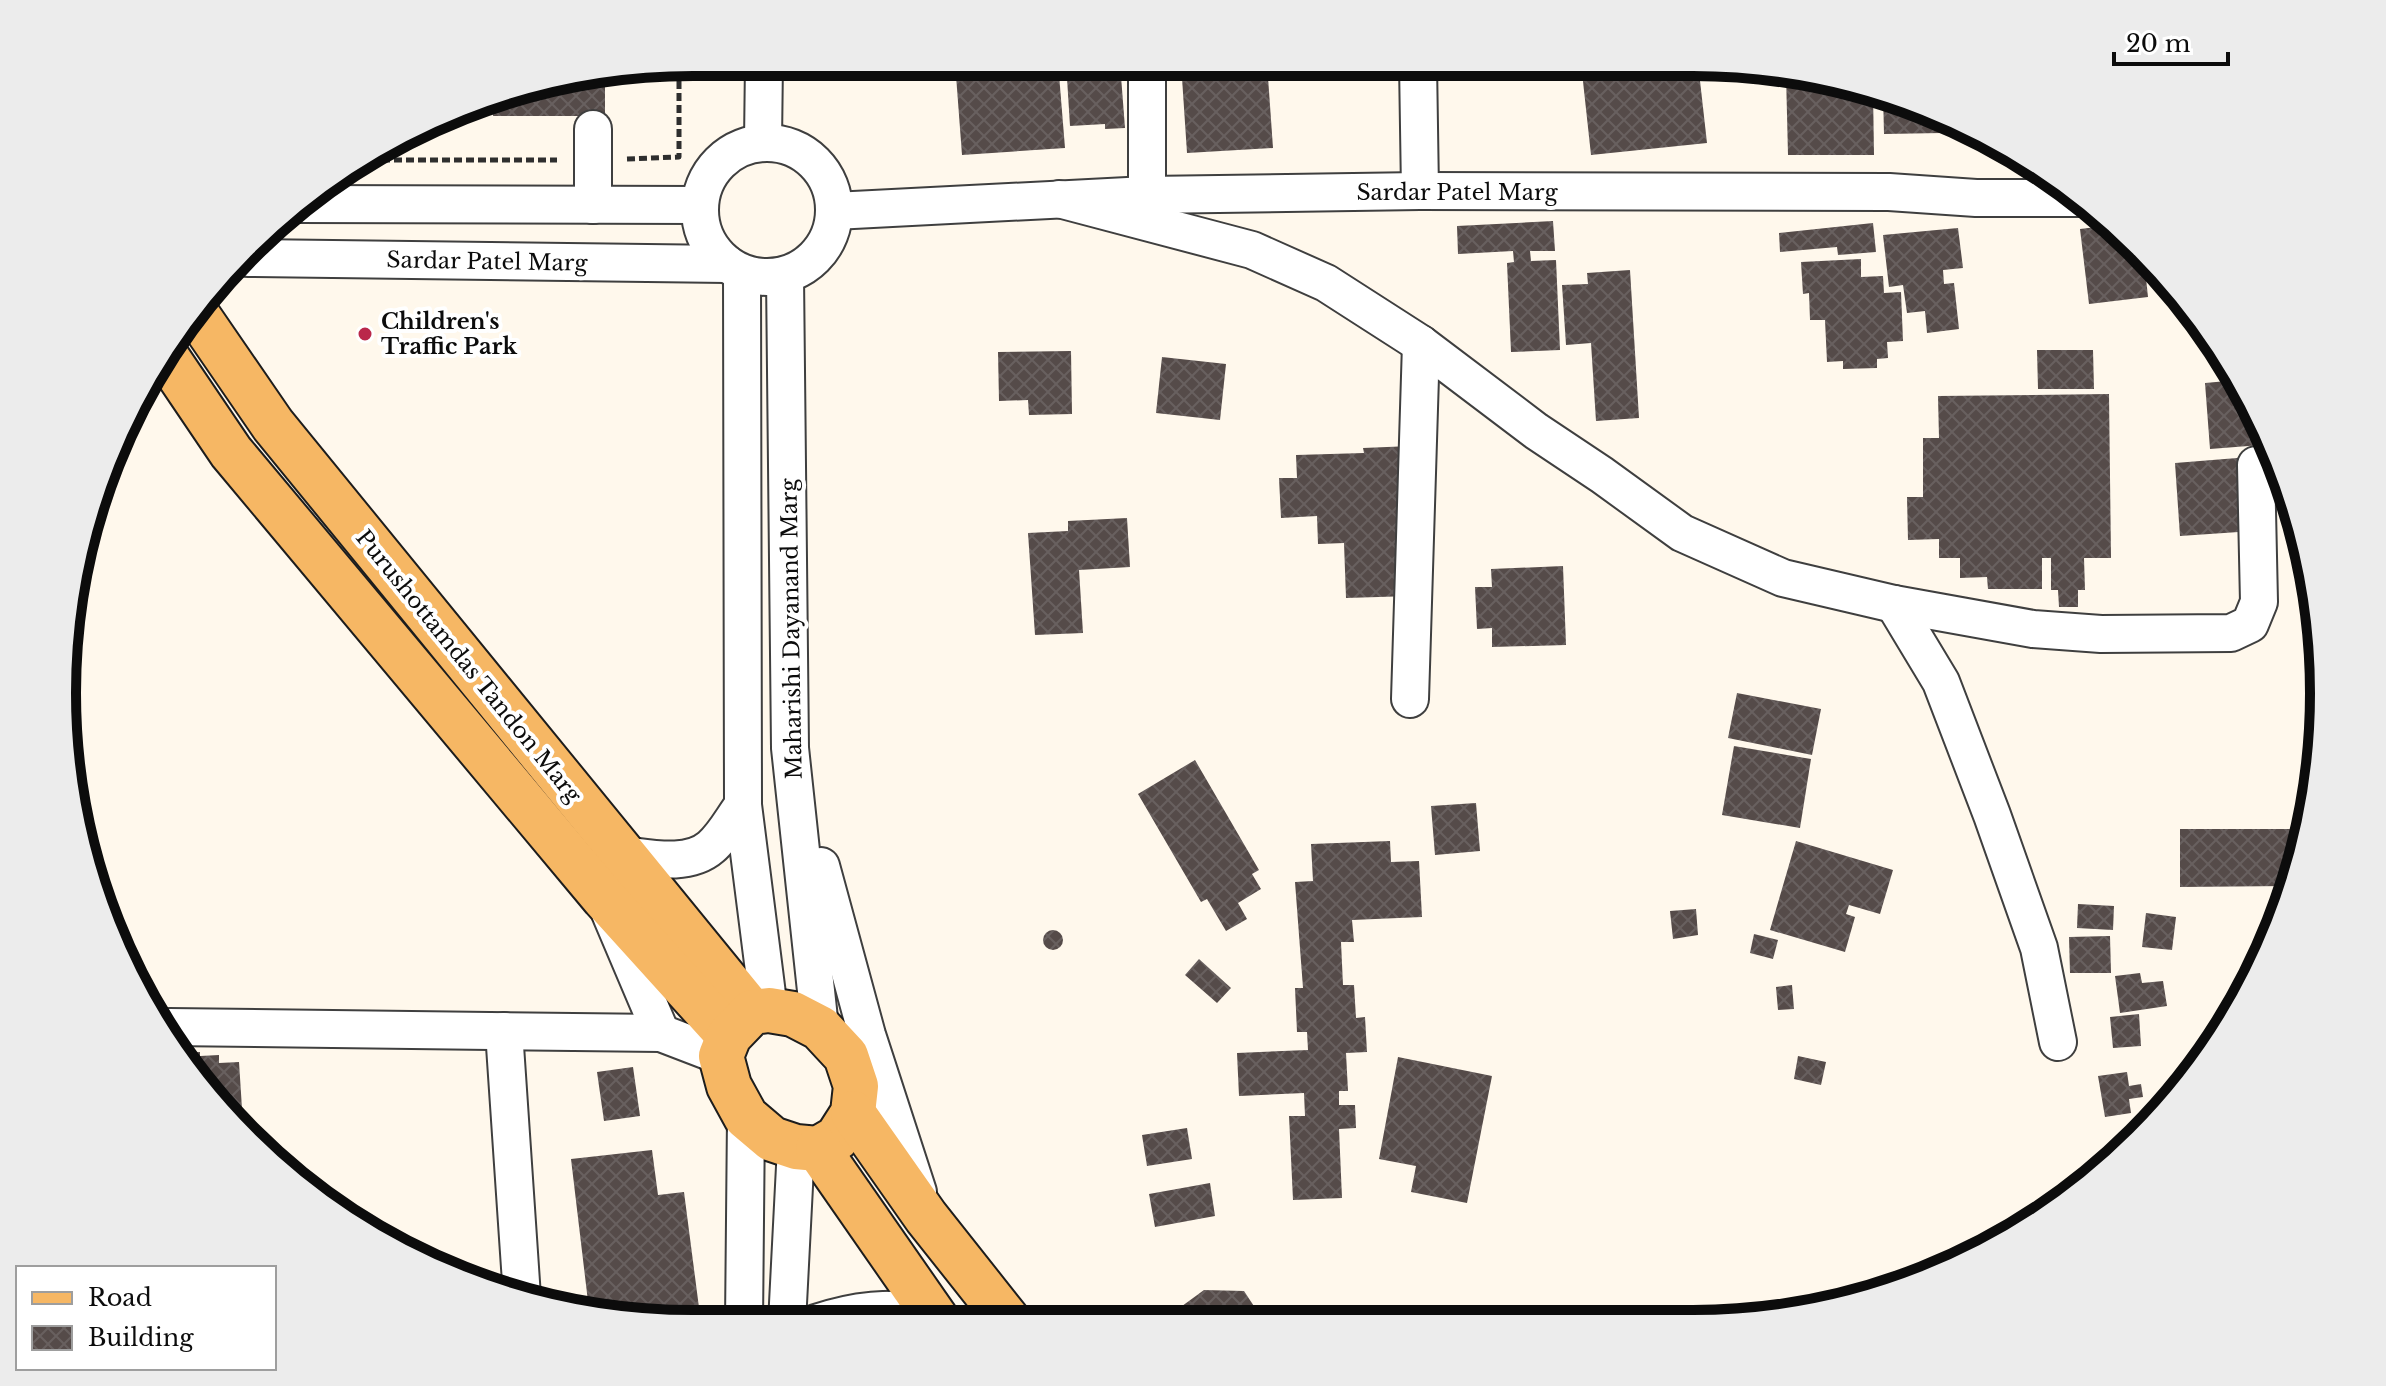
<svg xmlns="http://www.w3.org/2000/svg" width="2386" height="1386" font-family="'Libre Baskerville',serif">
	<defs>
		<pattern id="building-cross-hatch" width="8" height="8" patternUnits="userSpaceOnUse" patternTransform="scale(2)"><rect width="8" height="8" fill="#554b49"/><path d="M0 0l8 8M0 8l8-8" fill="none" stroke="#68605f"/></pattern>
	</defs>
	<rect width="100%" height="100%" fill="#fff8ec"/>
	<g fill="url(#building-cross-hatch)">
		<polygon points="955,62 1058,62 1065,148 962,155"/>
		<polygon points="1066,62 1120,63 1125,128 1105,129 1105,124 1070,126"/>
		<polygon points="1181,63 1267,63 1273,148 1187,153"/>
		<polygon points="1581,63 1698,63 1707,143 1591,155"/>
		<polygon points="1786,74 1873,91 1874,155 1788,155"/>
		<polygon points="605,77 605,116 493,116 493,95"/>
		<polygon points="1883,93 1896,96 1942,118 1942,133 1884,134"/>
		<polygon points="1948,121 1969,132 1948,132"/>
		<polygon points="1553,221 1555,251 1530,251 1531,261 1556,260 1560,350 1511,352 1507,263 1514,262 1513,251 1458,254 1457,226"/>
		<polygon points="1873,223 1876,252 1838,255 1837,247 1780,252 1779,233"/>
		<polygon points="2113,225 2131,240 2133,260 2144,259 2148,297 2089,304 2080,229"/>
		<polygon points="1958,228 1963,268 1943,270 1944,284 1954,283 1959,329 1927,333 1925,311 1907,313 1903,285 1889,287 1883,235"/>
		<polygon points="1861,259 1861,277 1883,276 1884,293 1901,292 1903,341 1887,342 1888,358 1877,359 1877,368 1843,369 1843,361 1827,362 1825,320 1810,320 1809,293 1803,294 1801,262"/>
		<polygon points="1630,270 1639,418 1596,421 1591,343 1566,345 1562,285 1588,284 1587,273"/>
		<polygon points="2037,350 2093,350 2094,389 2038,389"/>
		<polygon points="1071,351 1072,414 1029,415 1028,400 999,401 998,352"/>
		<polygon points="1162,357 1226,364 1220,420 1156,413"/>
		<polygon points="2238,380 2276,452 2261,453 2261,445 2210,449 2205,383"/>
		<polygon points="2109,394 2111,558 2084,558 2085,590 2078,590 2078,607 2059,607 2058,590 2051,590 2051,558 2042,558 2042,589 1988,589 1987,577 1960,578 1960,558 1939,558 1939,539 1908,540 1907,497 1923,497 1923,438 1939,438 1938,396"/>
		<polygon points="1411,446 1411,596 1346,598 1344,543 1318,544 1317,516 1281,518 1279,478 1297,478 1296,455 1364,453 1363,448"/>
		<polygon points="2262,456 2268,530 2180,536 2175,463"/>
		<polygon points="1127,518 1130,567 1079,570 1083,633 1035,635 1028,533 1068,531 1068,521"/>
		<polygon points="1563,566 1566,645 1492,647 1492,628 1477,629 1475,587 1492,587 1491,569"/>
		<polygon points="1737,693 1821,709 1812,755 1728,738"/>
		<polygon points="1734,746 1811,759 1800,828 1722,815"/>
		<polygon points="1195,760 1259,870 1252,874 1261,889 1238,903 1247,919 1226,931 1207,899 1201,902 1138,794"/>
		<polygon points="1476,803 1480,851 1435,855 1431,806"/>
		<polygon points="2180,829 2308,829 2291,886 2180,887"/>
		<polygon points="1390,841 1391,862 1419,861 1422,917 1352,920 1354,942 1341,942 1343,985 1354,985 1356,1018 1365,1017 1367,1052 1346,1053 1348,1091 1339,1091 1339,1105 1355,1105 1356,1128 1339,1129 1342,1198 1293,1200 1289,1116 1305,1116 1304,1093 1239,1096 1237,1053 1308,1050 1307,1032 1297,1032 1295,988 1303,988 1295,882 1313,881 1311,844"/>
		<polygon points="1796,841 1893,870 1880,914 1849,905 1846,914 1855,917 1845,952 1770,930"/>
		<polygon points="2078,904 2114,906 2113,930 2077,928"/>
		<polygon points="1696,909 1698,935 1673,939 1670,911"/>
		<polygon points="2146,913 2176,917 2172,950 2142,947"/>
		<circle cx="1053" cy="940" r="10"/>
		<polygon points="1754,934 1778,940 1773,959 1750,953"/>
		<polygon points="2110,936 2111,973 2070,973 2069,937"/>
		<polygon points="1199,959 1231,988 1217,1003 1185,975"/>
		<polygon points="2140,973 2142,983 2163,981 2167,1006 2120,1013 2115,976"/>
		<polygon points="1792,985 1794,1009 1778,1010 1776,987"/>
		<polygon points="2139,1014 2141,1046 2113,1048 2110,1017"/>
		<polygon points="200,1052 200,1056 219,1055 219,1063 239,1062 243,1124 193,1077 183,1060 183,1053"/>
		<polygon points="1798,1056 1826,1062 1821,1085 1794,1079"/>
		<polygon points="1398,1057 1492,1076 1467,1203 1411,1192 1416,1166 1379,1159"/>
		<polygon points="633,1067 640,1116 604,1121 597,1072"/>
		<polygon points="2127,1072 2129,1086 2141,1084 2143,1097 2129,1099 2131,1113 2105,1117 2098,1076"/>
		<polygon points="1187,1128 1192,1159 1147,1166 1142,1135"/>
		<polygon points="652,1150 658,1195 684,1192 701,1323 651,1323 589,1310 571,1159"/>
		<polygon points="1210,1183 1215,1216 1155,1227 1149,1194"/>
		<polygon points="1204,1290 1244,1291 1265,1323 1188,1323 1178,1309"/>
		<polygon points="1509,1318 1509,1323 1480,1323 1479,1320"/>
	</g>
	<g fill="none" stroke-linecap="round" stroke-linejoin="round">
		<defs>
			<g id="minor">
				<polyline points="1147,63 1147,195"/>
				<polyline points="1418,63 1420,191"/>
				<polyline points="593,129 593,205"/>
				<polyline points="763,142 764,62"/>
				<circle cx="767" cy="210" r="67"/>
				<polyline points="1059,199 1252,250 1326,283 1421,344 1536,431 1602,475 1682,533 1783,578 1894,604 2033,629 2101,634 2231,633 2250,624 2259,602 2256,465"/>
				<polyline points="298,204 700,205"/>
				<polyline points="834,211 1147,195 1420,191 1889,192 1976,198 2079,198"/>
				<polyline points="248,258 727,264"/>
				<polyline points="742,273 743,805 769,1010"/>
				<polyline points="785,276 790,748 820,1028"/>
				<polyline points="1894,604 1941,682 1992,815 2039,948 2058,1042"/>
				<polyline points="1410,699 1421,344"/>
				<path d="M 623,855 C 650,858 688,867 711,847 C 724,836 733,818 743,805"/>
				<polyline points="821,866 867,1035 918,1192"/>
				<polyline points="610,913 661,1033"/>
				<polyline points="504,1031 522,1297"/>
				<polyline points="169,1033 169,1027 661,1033 721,1056"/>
				<polyline points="744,1323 746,1117"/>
				<polyline points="787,1323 796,1147"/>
				<path d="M 816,1323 C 857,1309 887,1308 930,1311"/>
			</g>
			<g id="major">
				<polyline points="196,313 273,425 752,1012"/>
				<polyline points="164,353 231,452 604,898 729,1036"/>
				<polygon points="769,1010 793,1014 820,1028 846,1056 856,1086 853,1113 837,1138 818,1149 796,1147 772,1139 746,1117 729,1086 721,1056 729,1036 752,1012"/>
				<polyline points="853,1113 926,1217 1010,1323"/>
				<polyline points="818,1149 939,1323"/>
			</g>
		</defs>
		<use href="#minor" stroke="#3f3f3f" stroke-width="40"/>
		<use href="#major" stroke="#1d1d1d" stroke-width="48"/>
		<g stroke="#2e2e2e" stroke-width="5" stroke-dasharray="8 4" stroke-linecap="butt">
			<polyline points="627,159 679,157 679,66"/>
			<polyline points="370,160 557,160"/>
		</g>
		<use href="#minor" stroke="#fff" stroke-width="36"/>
		<use href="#major" stroke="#f6b764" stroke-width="44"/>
	</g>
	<circle fill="#ba274a" stroke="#fff" stroke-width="3" cx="365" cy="334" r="8"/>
	<g text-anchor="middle" stroke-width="8" stroke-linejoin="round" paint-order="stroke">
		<g font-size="22" fill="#0c0c0c" stroke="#fff">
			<text x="1457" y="200">Sardar Patel Marg</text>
			<text transform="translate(487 261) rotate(1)" y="8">Sardar Patel Marg</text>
			<text transform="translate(791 629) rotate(-91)" y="8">Maharishi Dayanand Marg</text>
			<text transform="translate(469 666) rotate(51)" y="8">Purushottamdas Tandon Marg</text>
		</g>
		<g font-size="22" font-weight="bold" fill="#0c0c0c" stroke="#fff" text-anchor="start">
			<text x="381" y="329">Children's<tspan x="381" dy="25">Traffic Park</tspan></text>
		</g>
	</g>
	<path d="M0 0H2386V1386H0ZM693 76H1693A617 617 0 0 1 2310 693V693A617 617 0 0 1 1693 1310H693A617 617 0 0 1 76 693V693A617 617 0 0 1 693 76Z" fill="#ececec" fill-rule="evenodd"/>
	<path fill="none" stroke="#0c0c0c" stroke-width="10" d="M693 76H1693A617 617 0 0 1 2310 693V693A617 617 0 0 1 1693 1310H693A617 617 0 0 1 76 693V693A617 617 0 0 1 693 76Z"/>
	<rect x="16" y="1266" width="260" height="104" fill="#ffffff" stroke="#9e9e9e" stroke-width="2"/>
	<rect x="32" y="1292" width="40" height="12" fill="#f6b764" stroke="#9e9e9e" stroke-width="2"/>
	<text x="88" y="1306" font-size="24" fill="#0c0c0c">Road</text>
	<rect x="32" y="1326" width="40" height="24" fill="url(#building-cross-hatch)" stroke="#9e9e9e" stroke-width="2"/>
	<text x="88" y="1346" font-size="24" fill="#0c0c0c">Building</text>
	<path d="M2114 52v12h114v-12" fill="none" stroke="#0c0c0c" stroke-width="4"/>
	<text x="2126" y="52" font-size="24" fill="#0c0c0c" stroke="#ffffff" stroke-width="6" paint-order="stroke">20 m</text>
</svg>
